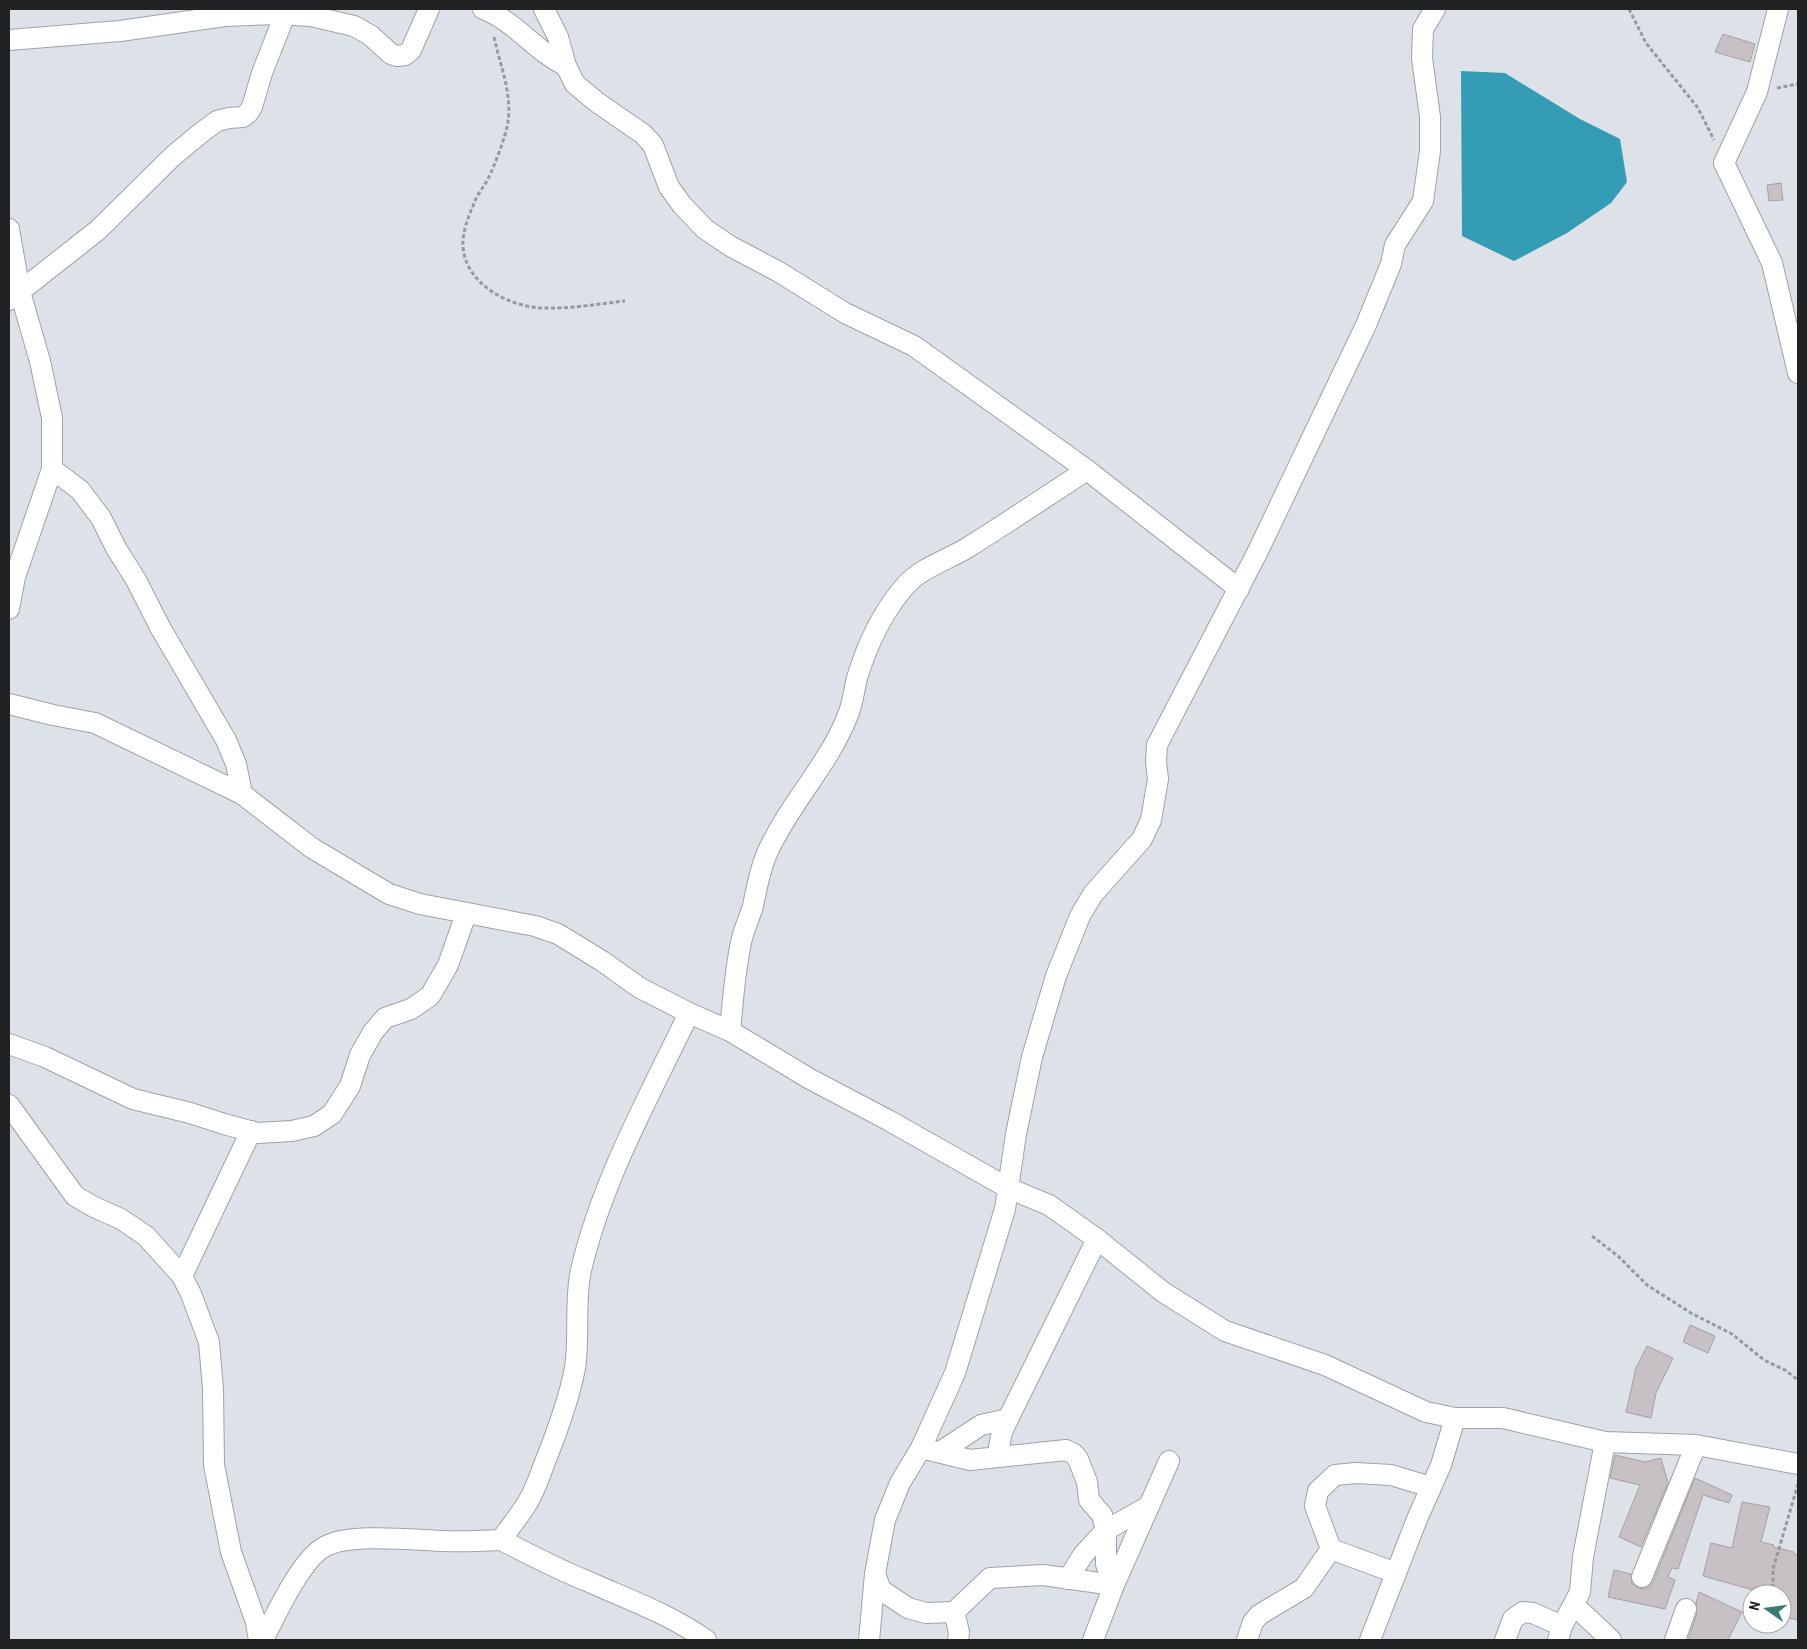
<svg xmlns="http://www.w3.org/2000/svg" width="1807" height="1649" font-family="'Roboto Condensed',sans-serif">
	<rect width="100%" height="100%" fill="#dde2e8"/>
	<polygon fill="#349cb5" points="1461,71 1505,73 1580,119 1620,139 1627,182 1611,203 1567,233 1514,261 1462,236"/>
	<g fill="#c7c0c5" stroke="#a6a0a4">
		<polygon points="1723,34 1755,44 1750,62 1715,52"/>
		<polygon points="1781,183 1783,200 1769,201 1767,185"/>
		<polygon points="1690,1325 1715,1336 1708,1353 1683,1342"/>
		<polygon points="1647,1346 1673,1358 1656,1393 1651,1418 1626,1412 1636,1368"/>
		<polygon points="1615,1455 1645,1462 1661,1458 1668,1483 1641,1547 1619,1537 1640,1485 1610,1478"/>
		<polygon points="1695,1478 1732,1495 1729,1503 1703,1495 1678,1569 1672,1568 1668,1577 1675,1580 1665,1609 1608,1597 1614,1570 1631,1574 1632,1584 1638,1588 1644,1589 1649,1587 1653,1582"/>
		<polygon points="1742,1502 1770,1507 1761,1542 1774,1545 1773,1547 1794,1552 1794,1554 1798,1555 1798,1620 1782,1617 1782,1604 1784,1595 1754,1587 1753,1590 1703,1576 1711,1543 1732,1548"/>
		<polygon points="1699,1592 1742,1612 1728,1640 1688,1640 1697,1613 1696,1603"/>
	</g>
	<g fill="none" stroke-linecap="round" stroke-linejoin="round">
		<defs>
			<g id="minor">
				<path d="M 483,9 C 515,21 535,51 566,66"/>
				<polyline points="544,9 558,37 566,66 575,84 598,103 643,134 653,145 669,187 682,205 705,229 730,246 779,272 845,313 914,346 1087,470 1239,589"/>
				<polyline points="1778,9 1757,92 1724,163 1772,263 1798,373"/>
				<polyline points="9,40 120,31 225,16 276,14 311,16 354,26 370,35 391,54 397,56 405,55 411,50 429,9"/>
				<polyline points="9,229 20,292 40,361 52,418 52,469 15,577 9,609"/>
				<polyline points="9,300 98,230 173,156 202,132 217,121 229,118 243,117 248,113 252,107 262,73 287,9"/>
				<polyline points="52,469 80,490 101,518 116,548 136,580 161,629 226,740 236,764 242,794"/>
				<polyline points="9,704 53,715 95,723 242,794 312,848 389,894 420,904 535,926 558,934 602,961 640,988 689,1013 730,1031 810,1079 888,1120 1008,1188 1049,1205 1097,1239 1163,1292 1225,1331 1325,1365 1426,1412 1455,1418 1503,1418 1605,1442 1696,1445 1798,1464"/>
				<path d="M 730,1031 C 733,1000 735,968 742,938 C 745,927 750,916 753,906 C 757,887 760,868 768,851 C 790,803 829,764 848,715 C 853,703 854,690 857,678 C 867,645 883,611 906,585 C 921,568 947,560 967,548 C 1007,523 1047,496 1087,470"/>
				<polyline points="9,1044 45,1057 133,1099 190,1113 224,1124 257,1133 292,1131 314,1126 332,1114 350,1086 360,1055 373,1032 385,1018 411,1009 430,996 448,965 466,914"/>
				<polyline points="9,1105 75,1196 94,1207 121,1219 146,1236 182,1276 191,1294 209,1342 213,1389 214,1465 231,1552 256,1622 259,1640"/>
				<polyline points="182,1276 251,1131"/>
				<polyline points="940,1452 981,1425 1008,1419"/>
				<polyline points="997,1457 1002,1432 1008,1419 1097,1239"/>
				<path d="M 501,1540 C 529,1554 557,1569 587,1581 C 629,1600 668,1613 706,1640"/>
				<polyline points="1396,1573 1331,1549 1315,1506 1318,1491 1335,1475 1356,1473 1391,1475 1431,1487"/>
				<polyline points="875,1574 881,1590 908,1608 926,1613 954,1612 990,1578 1043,1575 1114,1585 1106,1564 1106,1530 1102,1515 1089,1500 1087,1482 1078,1459 1074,1454 1066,1450 970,1460 921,1448"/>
				<polyline points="1642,1577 1696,1445"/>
				<polyline points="1068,1579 1083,1555 1106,1530 1149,1506"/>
				<polyline points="1574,1605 1611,1640"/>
				<polyline points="954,1612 959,1632 958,1640"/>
				<path d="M 263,1640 C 275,1616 302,1557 326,1546 C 351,1533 414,1540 443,1541 C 462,1542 482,1541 501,1540 C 510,1527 521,1514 529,1500 C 536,1488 540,1475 545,1462 C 557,1432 569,1400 575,1368 C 580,1336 574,1302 581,1270 C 602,1180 649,1097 689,1013"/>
				<polyline points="869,1640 875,1574 885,1520 900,1483 921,1448 955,1373 1005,1209 1016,1134 1032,1057 1056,976 1080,916 1093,894 1142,839 1151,820 1158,779 1156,762 1157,745 1257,553 1366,325 1391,264 1395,245 1423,201 1430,151 1430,117 1422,58 1423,29 1435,9"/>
				<polyline points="1093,1640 1114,1585 1169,1461"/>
				<polyline points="1247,1640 1253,1622 1259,1615 1304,1588 1331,1549"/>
				<polyline points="1370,1640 1417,1519 1441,1465 1455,1418"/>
				<polyline points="1505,1640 1513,1619 1523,1612 1533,1613 1562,1626"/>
				<polyline points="1558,1640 1562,1626 1580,1592 1583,1557 1605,1442"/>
				<polyline points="1675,1640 1686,1609"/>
			</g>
		</defs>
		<use href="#minor" stroke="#9ea3a8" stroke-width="22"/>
		<g stroke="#969a9f" stroke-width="3" stroke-dasharray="4 2.5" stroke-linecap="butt">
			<polyline points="1629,9 1646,43 1698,108 1714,140"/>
			<path d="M 494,37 C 500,65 512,92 508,122 C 506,136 494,167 488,179 C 483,188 476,196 473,206 C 468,217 462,234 463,246 C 465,284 509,307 543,308 C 570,309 598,304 625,301"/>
			<polyline points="1777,88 1798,84"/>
			<polyline points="1592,1236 1618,1256 1647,1285 1691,1313 1732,1334 1764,1360 1785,1370 1798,1380"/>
			<polyline points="1770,1594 1773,1584 1773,1569 1798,1484"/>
		</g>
		<use href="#minor" stroke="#fff" stroke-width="20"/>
	</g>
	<rect width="1807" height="1649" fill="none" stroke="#202224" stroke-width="20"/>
	<g transform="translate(1767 1609) rotate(284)"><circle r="24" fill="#ffffff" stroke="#a6a7a7"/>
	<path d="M0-4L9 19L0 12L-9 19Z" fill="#387c70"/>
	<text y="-8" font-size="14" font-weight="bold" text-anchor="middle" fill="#202224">N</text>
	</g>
</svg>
